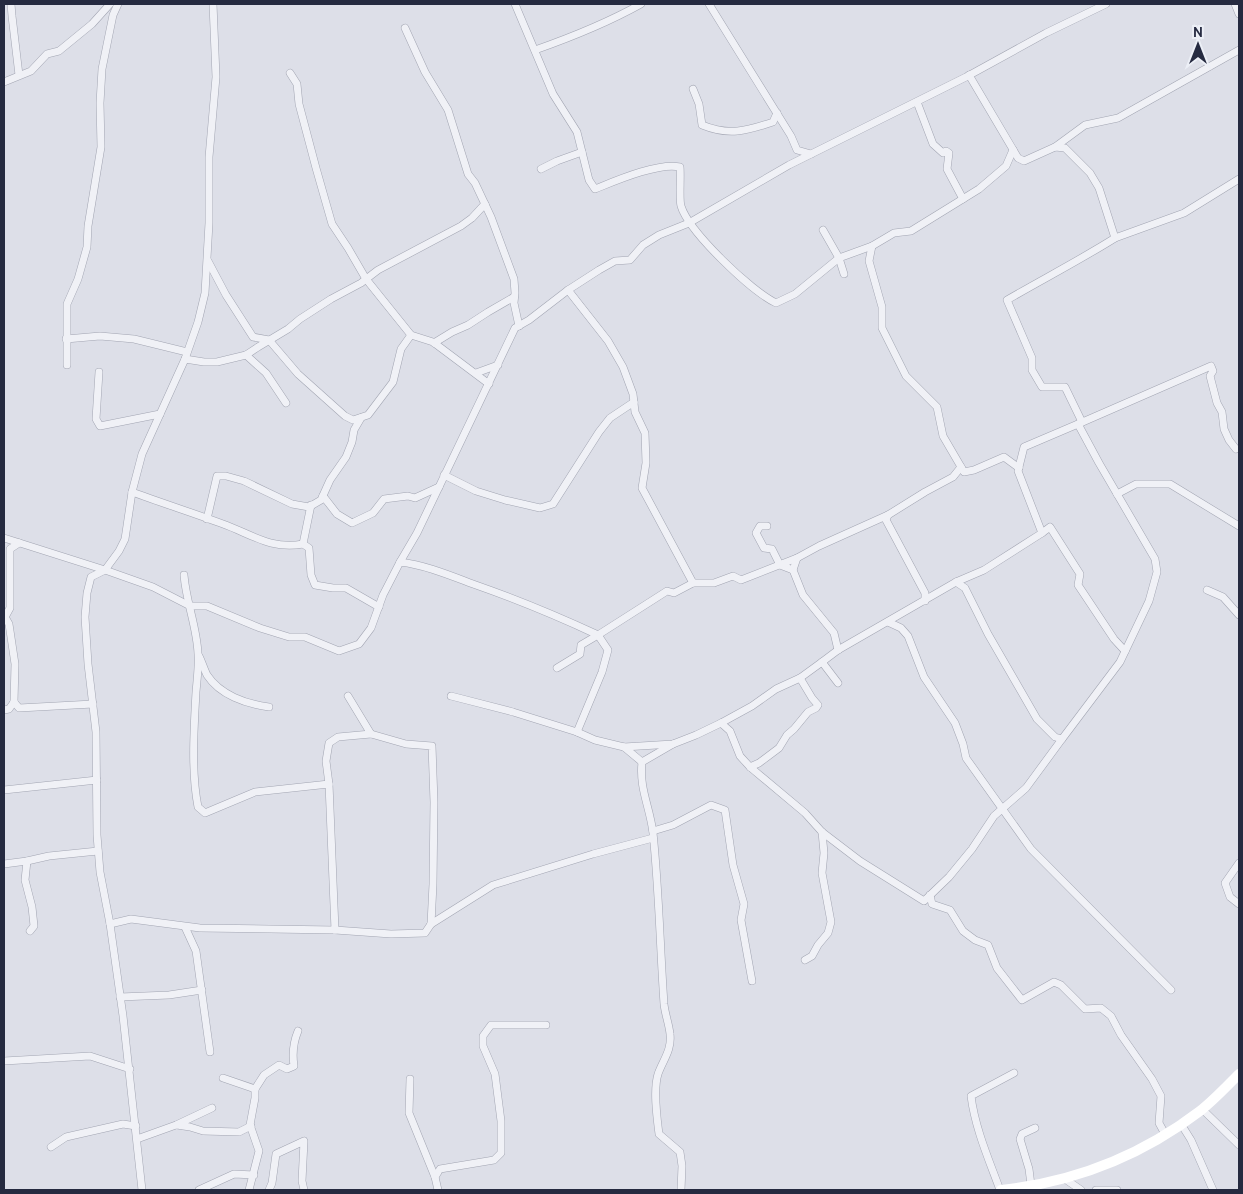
<svg xmlns="http://www.w3.org/2000/svg" width="1243" height="1194" font-family="Cabin,sans-serif">
	<rect width="100%" height="100%" fill="#dddfe8"/>
	<g fill="none" stroke-linecap="round" stroke-linejoin="round">
		<defs>
			<g id="street">
				<polyline points="11,4 12,16 19,75"/>
				<path d="M 515,4 L 553,94 L 577,132 L 589,180 L 595,189 C 615,181 659,162 680,167 C 681,176 679,200 681,206 C 689,232 751,291 776,303 L 795,294 L 839,258 L 872,246"/>
				<polyline points="709,4 791,136 797,150 811,154"/>
				<polyline points="1235,4 1239,14"/>
				<polyline points="405,28 425,72 448,110 468,174 475,183 491,217 514,279 515,293 514,303 519,326"/>
				<path d="M 535,50 C 572,37 607,23 641,4"/>
				<polyline points="290,73 297,84 299,104 316,168 332,224 348,248 366,279 411,335 433,342 489,384"/>
				<path d="M 969,75 L 1018,158 L 1024,161 L 1055,147 L 1065,148 L 1090,173 L 1099,188 L 1115,238 C 1080,260 1043,279 1007,300 L 1032,358 L 1032,370 L 1042,387 L 1065,387 L 1082,422"/>
				<polyline points="4,82 31,71 47,54 59,51 92,24 110,4"/>
				<path d="M 693,89 L 699,104 L 702,125 C 729,136 746,131 773,122 L 777,113"/>
				<polyline points="917,102 933,144 943,153 946,151 949,153 947,169 963,199"/>
				<polyline points="1055,147 1085,125 1118,118 1239,50"/>
				<polyline points="1013,150 1006,166 979,189 911,231 894,233 872,246 869,261 882,307 882,328 906,376 937,407 943,436 964,472 974,470 1004,457 1019,468"/>
				<polyline points="541,169 557,161 582,152"/>
				<polyline points="823,230 839,258 844,274"/>
				<polyline points="1115,238 1184,213 1239,179"/>
				<polyline points="208,261 226,295 253,337 269,340 298,374 345,416 353,420 368,415 393,382 401,349 411,335"/>
				<polyline points="568,290 608,341 623,367 633,394 635,412 645,433 646,463 642,488 693,583"/>
				<polyline points="66,339 100,336 134,339 187,352"/>
				<polyline points="434,343 452,332 468,325 488,312 514,297"/>
				<polyline points="246,355 266,373 286,403"/>
				<polyline points="185,359 204,362 217,362 246,355 258,347 288,329 300,319 331,299 361,283 378,270 461,226 472,218 485,204"/>
				<polyline points="67,365 67,304 78,279 87,247 88,226 101,147 100,103 102,69 113,15 118,4"/>
				<polyline points="99,372 96,419 100,426 160,414"/>
				<polyline points="476,373 498,365"/>
				<polyline points="444,475 476,491 505,500 540,508 553,504 599,432 610,418 634,402"/>
				<path d="M 132,492 C 162,503 193,513 223,524 C 251,534 271,550 303,544 L 309,548 L 311,575 L 315,585 L 333,588 L 346,588 L 379,607"/>
				<polyline points="1117,494 1136,484 1170,484 1239,526"/>
				<polyline points="323,496 337,514 352,523 373,513 384,499 408,496 415,498 439,487"/>
				<polyline points="207,519 217,476 226,476 244,481 292,504 309,507 321,500 330,480 346,457 352,442 354,430 361,418"/>
				<polyline points="767,526 760,526 756,533 764,548 772,549 780,565 793,570"/>
				<polyline points="1042,533 1050,527 1080,574 1078,585 1114,639 1125,651"/>
				<path d="M 4,538 L 105,570 L 153,587 L 190,606 L 207,606 L 260,628 L 289,637 L 305,637 L 339,651 L 359,644 L 371,628 L 383,595 L 400,562 C 425,565 449,575 473,584 C 516,599 557,616 598,635 L 667,591 L 674,593 L 693,583 L 714,583 L 733,576 L 741,580 L 797,558"/>
				<polyline points="303,544 311,505"/>
				<polyline points="400,562 417,533 515,328 529,320 568,290 599,270 615,261 630,260 643,245 659,235 689,223 789,165 966,77 1046,33 1106,4"/>
				<path d="M 184,575 C 186,602 197,627 198,654 C 199,666 197,680 196,692 C 194,729 191,771 198,807 L 205,813 L 255,792 L 329,784 L 335,930"/>
				<polyline points="956,582 965,588 988,634 1037,719 1055,737 1062,739 1120,662 1149,601 1157,572 1155,559 1099,463 1078,424 1211,366 1213,371 1210,376 1217,403 1222,412 1224,429 1229,440 1236,449"/>
				<polyline points="1207,590 1223,597 1239,615"/>
				<polyline points="925,601 925,593 886,520 888,515 925,492 953,477 961,467"/>
				<polyline points="888,622 901,628 908,636 924,677 955,723 963,744 966,758 1031,849 1171,990"/>
				<polyline points="838,650 834,633 803,595 793,570 797,558 819,546 888,515"/>
				<path d="M 199,656 C 202,662 204,669 207,675 C 220,695 246,704 269,707"/>
				<polyline points="557,668 580,654 581,645 598,635 608,650 602,672 577,732"/>
				<polyline points="838,683 822,662 838,650 956,582 984,570 1042,533 1018,471 1024,447 1078,424"/>
				<polyline points="451,696 513,712 577,732 595,740 624,747 673,744 696,735 721,723 752,706 776,689 800,678 822,662"/>
				<polyline points="14,702 19,708 93,704"/>
				<polyline points="4,710 9,709 14,702 15,664 9,624 5,617 10,608 10,549 19,543"/>
				<polyline points="721,723 730,731 740,756 750,767 805,813 822,832 860,861 924,901 949,877 972,849 994,816 1026,788 1062,739"/>
				<path d="M 673,744 L 642,762 C 639,789 650,807 653,833 C 659,890 660,947 664,1004 C 665,1014 669,1024 670,1034 C 672,1050 663,1060 658,1074 C 653,1090 657,1118 659,1134 L 680,1152 L 682,1166 L 681,1190"/>
				<polyline points="624,747 642,762"/>
				<polyline points="750,767 759,763 779,748 787,735 794,729 808,712 816,708 818,705 812,698 800,678"/>
				<polyline points="329,784 326,761 329,743 338,737 371,734"/>
				<polyline points="4,790 97,780"/>
				<polyline points="653,831 673,825 711,805 725,810 733,865 744,904 741,920 752,981"/>
				<polyline points="27,861 25,880 32,907 34,926 30,931"/>
				<polyline points="1239,863 1225,883 1230,897 1239,904"/>
				<polyline points="4,864 27,861 49,856 98,851"/>
				<polyline points="930,895 932,904 950,910 963,931 975,940 988,945 997,968 1022,1000 1054,982 1061,985 1085,1009 1101,1008 1111,1016 1121,1035 1152,1079 1161,1096 1159,1123 1165,1134"/>
				<polyline points="110,924 131,919 200,928 335,930 391,934 425,933 431,924 433,884 434,802 432,746 406,744 371,734 348,696"/>
				<polyline points="431,924 493,885 593,854 653,838"/>
				<polyline points="185,927 196,951 210,1052"/>
				<polyline points="805,960 812,956 818,945 828,933 831,922 822,873 824,853 822,832"/>
				<polyline points="120,997 169,995 202,990"/>
				<polyline points="4,1061 90,1056 130,1069"/>
				<polyline points="223,1078 255,1089 255,1098 250,1125 259,1151 249,1190"/>
				<polyline points="410,1079 409,1113 435,1177"/>
				<path d="M 255,1089 L 264,1075 L 279,1065 L 287,1069 L 294,1066 C 292,1053 293,1043 298,1031"/>
				<polyline points="1202,1109 1239,1145"/>
				<polyline points="1181,1124 1191,1140 1213,1190"/>
				<polyline points="177,1125 190,1127 203,1131 239,1132 251,1126"/>
				<polyline points="137,1139 176,1125 212,1108"/>
				<polyline points="51,1147 66,1137 123,1124 136,1126"/>
				<polyline points="1065,1179 1081,1190"/>
				<polyline points="1031,1185 1029,1169 1020,1139 1022,1134 1035,1128"/>
				<polyline points="142,1190 123,1016 110,924 100,872 97,835 96,732 88,664 85,617 87,593 91,577 105,570 119,551 125,539 132,492 142,454 185,359 198,322 205,293 209,223 209,157 216,77 213,4"/>
				<polyline points="199,1190 234,1174 254,1175"/>
				<polyline points="269,1190 272,1183 276,1154 304,1141 302,1181 304,1190"/>
				<polyline points="438,1190 435,1177 440,1169 494,1160 501,1153 501,1121 495,1074 483,1046 483,1036 491,1025 546,1025"/>
				<path d="M 1000,1190 C 989,1160 975,1128 971,1096 L 1014,1073"/>
				<polyline points="1096,1190 1117,1190"/>
			</g>
		</defs>
		<use href="#street" stroke="#a2a5b2" stroke-width="8"/>
		<use href="#street" stroke="#f0f1f6" stroke-width="7"/>
		<path stroke="#fff" stroke-width="10" d="M 1001,1190 C 1076,1182 1141,1156 1200,1111 C 1214,1100 1227,1086 1239,1074"/>
	</g>
	<rect width="1243" height="1194" fill="none" stroke="#252a40" stroke-width="10"/>
	<g transform="translate(1198 45)" stroke="#eceff6" stroke-width="4" paint-order="stroke">
	<path d="M0-4L9 19L0 12L-9 19Z" fill="#252a40"/>
	<text y="-8" font-size="14" font-weight="bold" text-anchor="middle" fill="#252a40">N</text>
	</g>
</svg>
